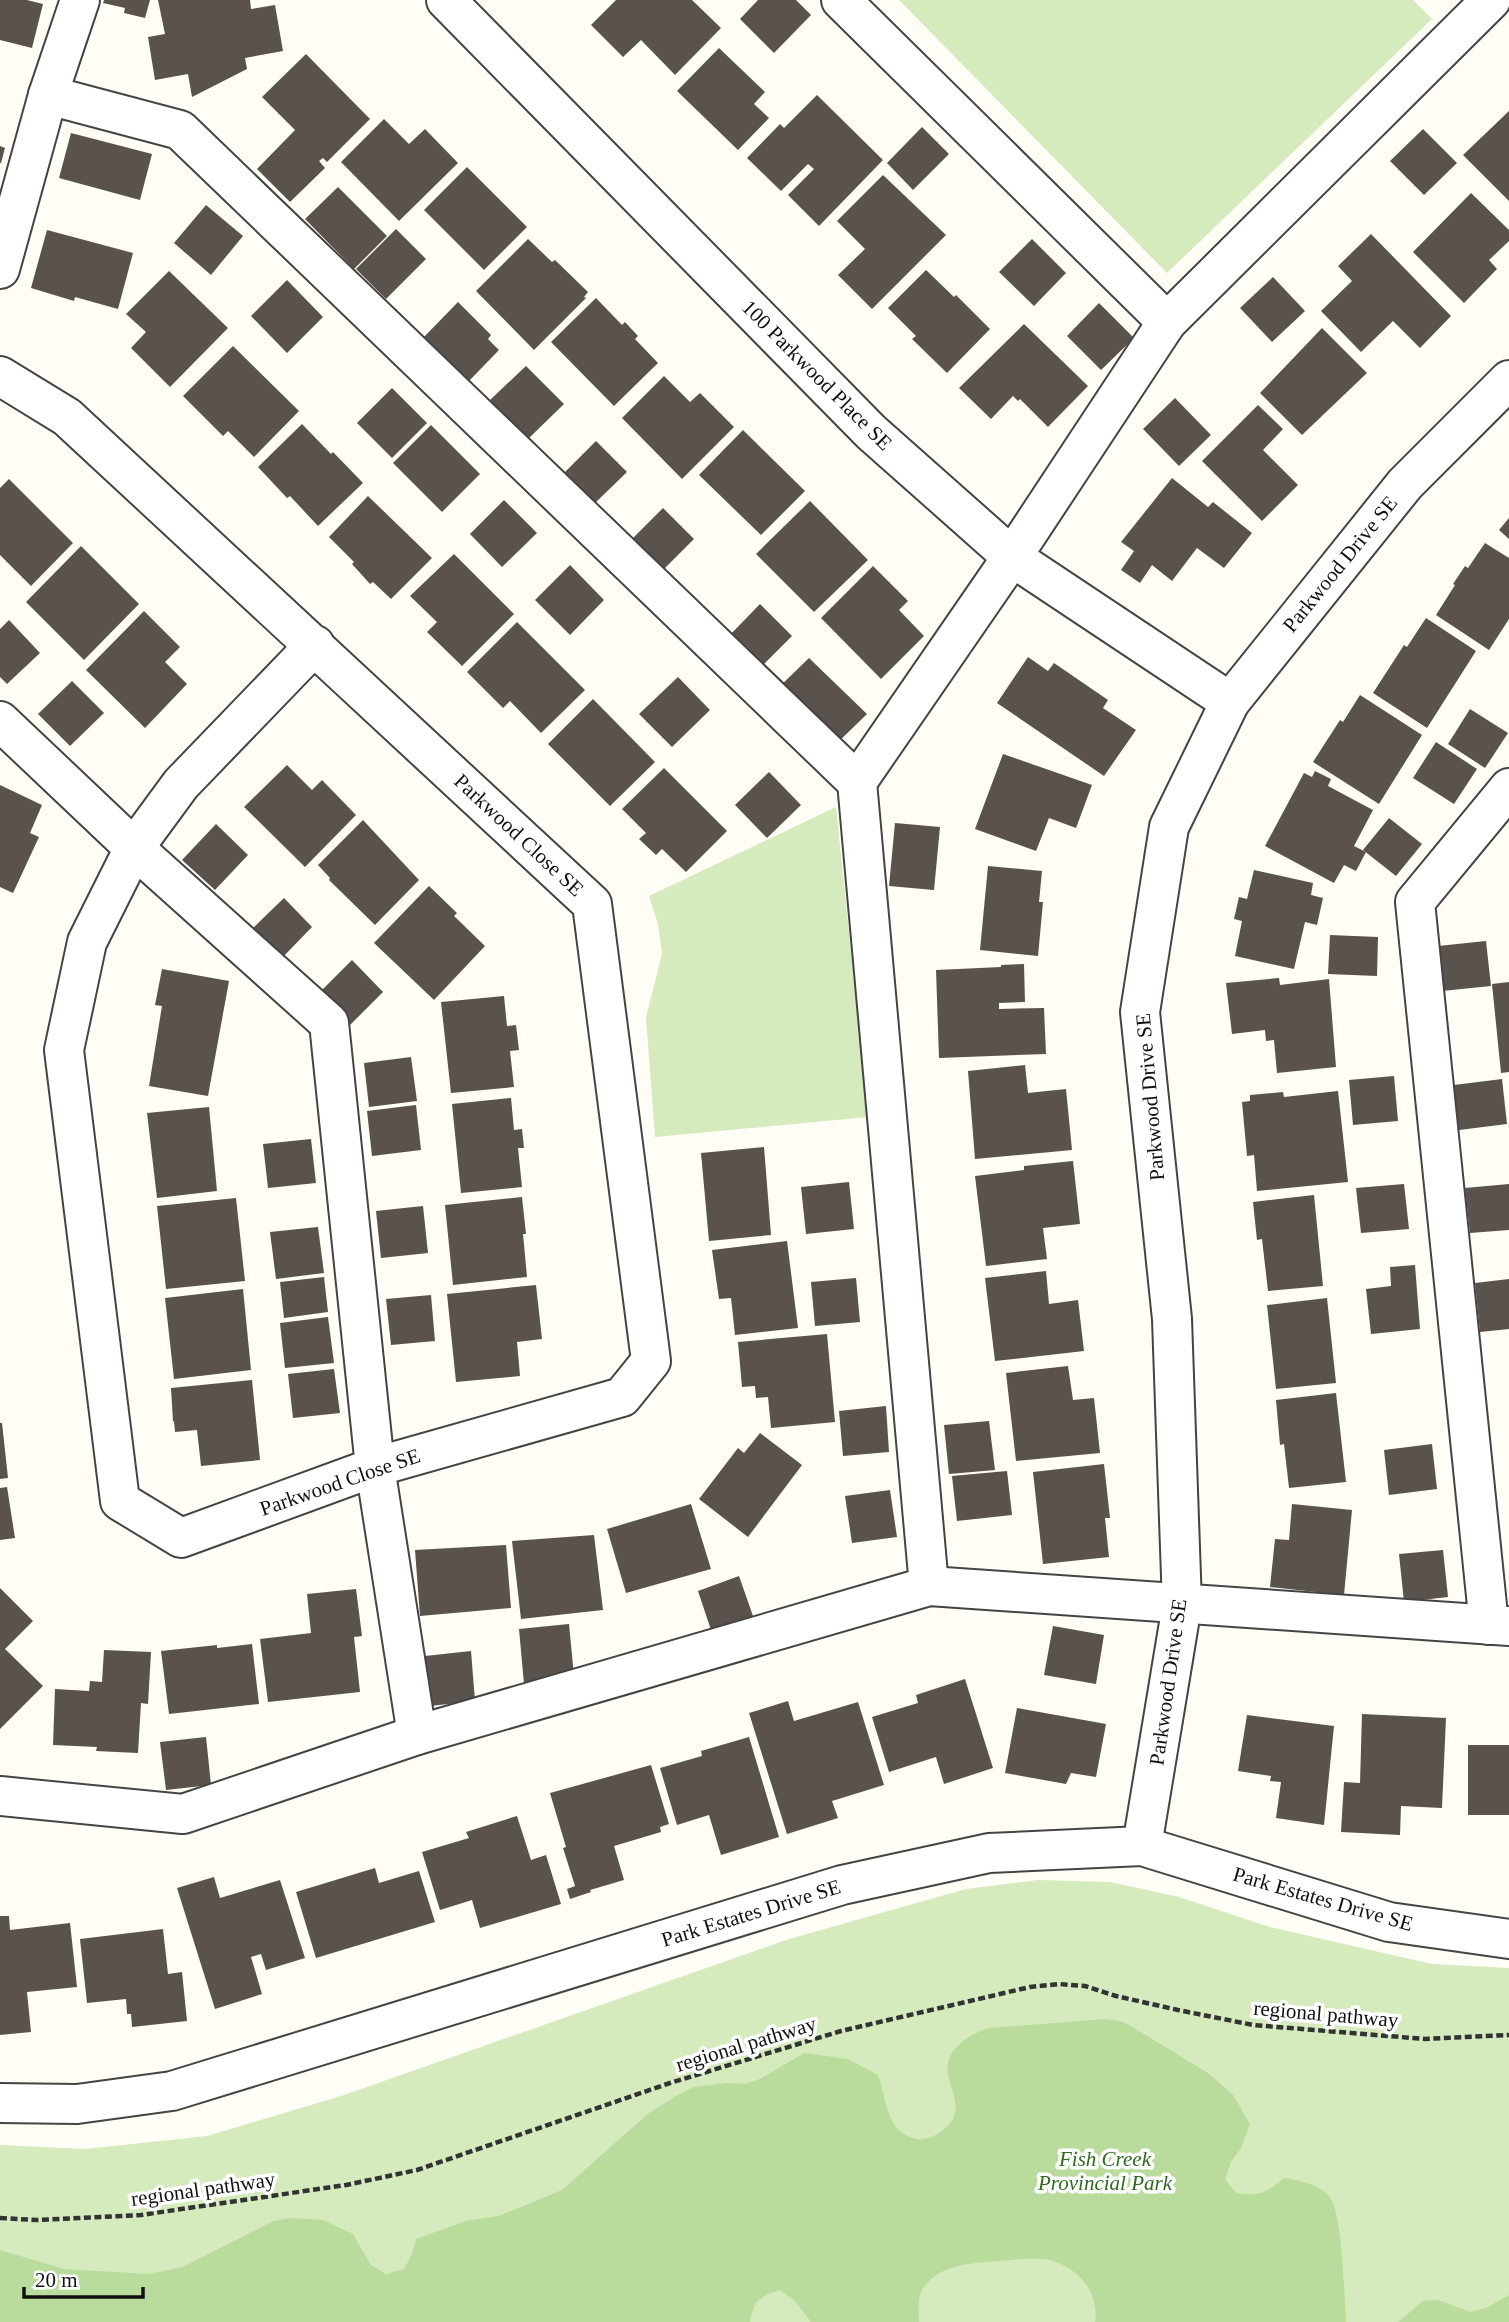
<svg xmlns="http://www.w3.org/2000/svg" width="1509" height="2322" font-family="Georgia,serif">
	<rect width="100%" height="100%" fill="#fffdf5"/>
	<g fill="#d5ebbd">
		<polygon points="899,0 1413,0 1432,19 1167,273"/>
		<polygon points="836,807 868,1117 655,1137 646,1017 662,954 658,924 649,896"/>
		<polygon points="1038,1880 1110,1882 1179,1897 1270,1927 1432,1964 1509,1968 1509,2322 0,2322 0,2145 85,2149 207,2136 341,2096 789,1939 966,1889"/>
	</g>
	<g fill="#b9dc9c">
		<path d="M 1107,2019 L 1123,2022 L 1139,2031 L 1208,2073 L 1233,2095 L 1250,2124 L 1241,2148 L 1231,2162 L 1225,2179 L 1236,2193 C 1259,2197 1266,2193 1284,2178 C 1299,2180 1318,2184 1329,2196 C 1343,2213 1344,2296 1346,2322 L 1095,2322 C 1099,2294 1081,2270 1053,2261 C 1037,2256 1016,2260 999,2261 C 971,2263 938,2264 922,2290 C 917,2298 919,2312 919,2322 L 811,2322 L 795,2301 L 780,2290 C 760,2296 753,2301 750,2322 L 0,2322 L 0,2250 L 64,2269 L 149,2274 L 183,2267 L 273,2221 L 290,2218 L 323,2220 L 353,2234 L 371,2265 L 386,2274 L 404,2269 L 412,2254 L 416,2239 L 466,2221 L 499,2216 L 562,2190 L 649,2113 L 678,2095 L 694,2087 L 728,2083 L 745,2084 L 760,2079 L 804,2053 L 848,2059 L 878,2075 C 887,2101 886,2133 917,2139 C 925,2141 935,2136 942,2131 C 974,2107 938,2081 950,2057 C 957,2041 973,2034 988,2028 Z"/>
		<polygon points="1509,2295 1509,2322 1398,2322 1423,2301 1438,2300 1470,2312 1486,2308"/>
	</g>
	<g fill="#5a524d">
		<polygon points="0,0 27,0 43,4 32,48 0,40"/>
		<polygon points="104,0 150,0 145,18 124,13 125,8 103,3"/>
		<polygon points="158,0 250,0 251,9 275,5 283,51 245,58 247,69 192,97 188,74 155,80 148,37 165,34"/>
		<polygon points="616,0 692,0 721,28 675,75 641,40 623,57 591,25"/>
		<polygon points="758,0 796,0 811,15 774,53 740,19"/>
		<polygon points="719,48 765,92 754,104 769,118 738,150 677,91"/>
		<polygon points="306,54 370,119 327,162 323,158 319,161 325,168 290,202 257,169 295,130 262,97"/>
		<polygon points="817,95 883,160 819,226 788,195 814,169 808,164 781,191 747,158 780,124 784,128"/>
		<polygon points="1509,111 1509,201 1463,155"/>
		<polygon points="384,119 409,144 425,129 458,163 399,221 341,162"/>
		<polygon points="922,127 949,154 913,190 887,163"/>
		<polygon points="1423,129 1457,163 1424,195 1390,161"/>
		<polygon points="71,133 152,154 140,200 59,178"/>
		<polygon points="0,146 5,148 1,163 0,163"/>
		<polygon points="467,167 527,227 484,270 424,210"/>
		<polygon points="883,175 946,235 872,309 838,275 865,249 837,221"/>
		<polygon points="338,187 387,236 354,269 305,219"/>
		<polygon points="1471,193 1509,230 1509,241 1489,260 1497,269 1464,303 1413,252"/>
		<polygon points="206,205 243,236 211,275 174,243"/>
		<polygon points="396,229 426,259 386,299 356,269"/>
		<polygon points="47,230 133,253 118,309 75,297 74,301 31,288"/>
		<polygon points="1371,234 1451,316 1420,348 1393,321 1361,352 1321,311 1352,281 1338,266"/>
		<polygon points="528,239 552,262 555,260 588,292 584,297 586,298 534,350 476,291"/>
		<polygon points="1032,239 1066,273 1034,306 999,272"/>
		<polygon points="926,270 954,297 956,295 990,329 947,373 912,339 916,336 888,308"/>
		<polygon points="169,271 228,328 170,387 131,348 146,332 126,314"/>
		<polygon points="1273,277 1305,311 1272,342 1240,308"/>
		<polygon points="287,280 323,317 287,353 251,316"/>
		<polygon points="596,298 622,325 625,322 638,336 635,339 658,363 614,406 551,342"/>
		<polygon points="458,302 491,335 488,339 499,350 468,382 423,338"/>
		<polygon points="1099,303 1134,338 1101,370 1067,336"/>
		<polygon points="1024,324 1088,386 1048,427 1020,399 1018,401 1013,396 991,419 959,388"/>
		<polygon points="1322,328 1367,373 1302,435 1260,393"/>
		<polygon points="233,346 299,411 254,457 228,431 223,436 183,396"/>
		<polygon points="526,366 564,404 528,439 490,400"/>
		<polygon points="664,376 690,402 700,393 734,427 682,479 622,418"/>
		<polygon points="392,388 427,423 392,458 357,423"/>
		<polygon points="1175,398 1211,435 1179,466 1143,429"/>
		<polygon points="1258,405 1283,429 1263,450 1298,485 1262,521 1202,461"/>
		<polygon points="302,424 331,454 333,452 363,483 318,526 290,496 287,498 258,467"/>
		<polygon points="431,425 480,474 442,512 393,463"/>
		<polygon points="743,430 805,491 761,535 699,475"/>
		<polygon points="596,441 627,472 593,505 563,474"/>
		<polygon points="1172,478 1208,507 1213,502 1252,533 1224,568 1197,548 1172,581 1152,565 1140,583 1121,570 1134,551 1121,542"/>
		<polygon points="9,479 73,543 31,586 0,555 0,488"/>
		<polygon points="368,496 432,558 391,599 373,582 370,584 352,564 354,562 329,537"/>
		<polygon points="504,500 537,533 502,567 470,534"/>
		<polygon points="810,501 868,560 814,612 756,554"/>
		<polygon points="663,508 694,539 661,572 630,541"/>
		<polygon points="1509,518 1509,539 1499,530"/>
		<polygon points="1485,543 1509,558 1509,619 1489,650 1436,615 1455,585 1453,584 1465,566 1468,568"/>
		<polygon points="81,546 139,604 84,660 26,602"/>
		<polygon points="454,554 514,614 462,666 427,632 437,622 410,596"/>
		<polygon points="570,565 604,600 570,635 535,600"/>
		<polygon points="873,566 908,601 899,610 924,636 881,679 821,618"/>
		<polygon points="760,604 792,636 759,669 727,638"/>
		<polygon points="144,611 180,647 165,662 187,684 145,728 86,670"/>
		<polygon points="1426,618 1476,651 1427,728 1373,693 1404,645 1407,647"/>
		<polygon points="9,620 40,653 7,684 0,677 0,629"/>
		<polygon points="517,622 585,690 541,733 510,701 503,708 467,672"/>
		<polygon points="1028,657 1048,671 1054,663 1108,700 1103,708 1136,730 1104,776 997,703"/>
		<polygon points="809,658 867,714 833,747 775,691"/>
		<polygon points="678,677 710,710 672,747 639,714"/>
		<polygon points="72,681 104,713 70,746 38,714"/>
		<polygon points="1360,695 1422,735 1379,804 1313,762 1340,720 1343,722"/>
		<polygon points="593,699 655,762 610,806 548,744"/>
		<polygon points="1470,709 1508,733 1485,768 1448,744"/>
		<polygon points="1436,742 1477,769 1454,804 1413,778"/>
		<polygon points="1003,754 1092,785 1076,828 1049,818 1036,851 975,829"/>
		<polygon points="287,765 312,790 322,780 356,815 305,867 244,807"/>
		<polygon points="664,768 727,831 686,872 662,849 656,855 639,839 646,833 622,809"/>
		<polygon points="1315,771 1331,779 1328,786 1373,810 1354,846 1366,852 1356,871 1344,865 1334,883 1265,846 1304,773 1312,777"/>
		<polygon points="769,772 801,805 767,838 735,805"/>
		<polygon points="0,785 42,805 30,833 39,837 13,893 0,887"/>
		<polygon points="1389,818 1422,844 1396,876 1363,850"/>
		<polygon points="363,820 419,880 375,925 329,880 330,878 318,865"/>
		<polygon points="895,823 940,827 934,890 889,886"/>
		<polygon points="216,824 248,855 215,890 182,860"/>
		<polygon points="988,866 1042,871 1039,902 1043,902 1038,956 980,950"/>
		<polygon points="1254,870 1313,883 1311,895 1323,898 1317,925 1305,922 1294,969 1235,956 1242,921 1234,919 1239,897 1247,899"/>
		<polygon points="429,886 457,913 454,916 485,946 434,1000 374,943"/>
		<polygon points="284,898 312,927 280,960 251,930"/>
		<polygon points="1330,935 1378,937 1377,976 1328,974"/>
		<polygon points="1486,941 1491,986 1442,991 1438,946"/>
		<polygon points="352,960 383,992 348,1027 317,995"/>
		<polygon points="1024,964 1025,1002 999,1003 999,1009 1044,1008 1046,1054 939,1058 936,970 1001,967 1001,965"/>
		<polygon points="162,969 229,981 208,1096 149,1086 162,1006 155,1005"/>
		<polygon points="1279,978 1280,985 1329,979 1336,1067 1277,1073 1274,1040 1266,1041 1265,1030 1232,1034 1226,983"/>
		<polygon points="1509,982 1509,1072 1501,1073 1492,984"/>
		<polygon points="504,996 507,1026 516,1025 519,1050 510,1051 514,1087 451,1093 441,1002"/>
		<polygon points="411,1057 417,1101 369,1107 364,1063"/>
		<polygon points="1025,1065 1028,1093 1066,1089 1072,1150 975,1159 968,1071"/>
		<polygon points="1394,1076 1398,1121 1353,1125 1349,1080"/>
		<polygon points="1502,1079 1507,1124 1459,1130 1454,1085"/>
		<polygon points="1338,1091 1348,1182 1257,1191 1254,1155 1247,1156 1242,1102 1250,1101 1250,1095 1283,1092 1284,1097"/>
		<polygon points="511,1098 514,1130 522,1129 524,1148 518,1148 522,1187 461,1193 452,1104"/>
		<polygon points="416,1105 421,1150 372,1156 367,1111"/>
		<polygon points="209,1107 217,1191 157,1198 147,1113"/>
		<polygon points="311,1139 316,1183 268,1188 263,1144"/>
		<polygon points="764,1147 771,1235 709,1241 701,1153"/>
		<polygon points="1073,1161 1080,1224 1043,1228 1047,1259 986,1266 975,1176 1024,1170 1024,1166"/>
		<polygon points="849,1182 854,1229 806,1234 801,1187"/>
		<polygon points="1404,1184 1409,1229 1361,1233 1356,1188"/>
		<polygon points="1509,1184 1509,1230 1470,1233 1465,1188"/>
		<polygon points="1314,1195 1323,1286 1268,1291 1262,1239 1257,1240 1253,1202"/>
		<polygon points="522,1197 526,1234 523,1234 527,1277 453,1285 445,1205"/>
		<polygon points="236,1198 245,1281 166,1289 157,1206"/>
		<polygon points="423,1206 428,1253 381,1258 376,1211"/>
		<polygon points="318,1227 324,1273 276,1279 270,1232"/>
		<polygon points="787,1241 798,1328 735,1335 731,1298 719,1299 712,1250"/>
		<polygon points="1415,1265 1420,1329 1371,1334 1366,1289 1391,1286 1390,1267"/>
		<polygon points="1046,1271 1049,1304 1078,1300 1084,1351 995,1361 985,1278"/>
		<polygon points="324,1277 328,1312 284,1318 280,1282"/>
		<polygon points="856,1278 860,1322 815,1326 811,1282"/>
		<polygon points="1509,1279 1509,1329 1480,1332 1475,1283"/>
		<polygon points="536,1285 542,1339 517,1342 520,1376 456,1382 447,1294"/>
		<polygon points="243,1289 251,1370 174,1379 165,1298"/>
		<polygon points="431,1295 435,1341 391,1345 386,1299"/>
		<polygon points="1327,1298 1336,1383 1276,1389 1267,1305"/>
		<polygon points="328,1317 334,1363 285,1368 280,1323"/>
		<polygon points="827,1334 835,1422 771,1428 768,1397 756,1398 755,1386 742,1387 738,1342"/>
		<polygon points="1068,1366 1073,1400 1094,1398 1100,1453 1016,1461 1006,1373"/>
		<polygon points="334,1369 340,1413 293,1418 288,1374"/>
		<polygon points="252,1380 260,1460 201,1466 197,1430 175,1432 174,1421 173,1422 171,1388"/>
		<polygon points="1336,1393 1346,1482 1289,1488 1284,1444 1280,1445 1276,1400"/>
		<polygon points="886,1406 889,1452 843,1456 839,1411"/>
		<polygon points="989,1421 995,1470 949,1474 944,1425"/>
		<polygon points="0,1423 2,1423 8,1478 0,1479"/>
		<polygon points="760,1433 802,1465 748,1537 699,1499 738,1448 744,1453"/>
		<polygon points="1432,1444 1437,1489 1389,1495 1384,1450"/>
		<polygon points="1104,1464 1110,1518 1105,1518 1109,1557 1043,1564 1033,1472"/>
		<polygon points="1007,1471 1012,1515 957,1521 952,1476"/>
		<polygon points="7,1487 15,1538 0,1540 0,1488"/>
		<polygon points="890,1490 897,1537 852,1543 845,1496"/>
		<polygon points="691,1504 711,1569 626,1593 607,1529"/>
		<polygon points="1292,1504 1352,1510 1344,1595 1270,1587 1275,1539 1289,1540"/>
		<polygon points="594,1535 603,1610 521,1619 512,1541"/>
		<polygon points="506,1545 511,1608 420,1616 415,1550"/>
		<polygon points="1443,1550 1448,1597 1404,1602 1399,1554"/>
		<polygon points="739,1576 753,1616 711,1630 698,1591"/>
		<polygon points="0,1588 33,1621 5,1649 43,1686 0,1729"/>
		<polygon points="356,1589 362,1636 354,1637 360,1692 268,1702 260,1639 311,1633 307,1594"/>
		<polygon points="569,1624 574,1676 524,1684 519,1629"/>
		<polygon points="1053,1626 1104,1635 1096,1684 1044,1675"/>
		<polygon points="252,1644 259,1704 169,1714 161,1651 217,1645 217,1648"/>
		<polygon points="104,1650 151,1652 148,1704 141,1703 138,1753 96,1751 97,1747 53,1745 55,1689 89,1691 90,1681 102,1682"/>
		<polygon points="471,1651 475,1701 430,1706 425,1656"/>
		<polygon points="965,1679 993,1768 944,1784 936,1757 889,1772 872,1717 918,1703 916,1695"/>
		<polygon points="788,1701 794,1721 858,1702 884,1785 832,1801 838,1818 787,1834 749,1713"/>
		<polygon points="1017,1708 1106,1724 1096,1777 1071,1773 1066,1784 1005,1773"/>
		<polygon points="1362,1714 1446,1718 1442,1808 1401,1806 1400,1835 1341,1832 1344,1782 1360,1783"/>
		<polygon points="1247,1715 1334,1726 1324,1825 1276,1818 1281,1782 1270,1781 1271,1776 1238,1771"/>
		<polygon points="206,1737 211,1785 166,1790 160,1742"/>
		<polygon points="749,1737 779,1837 721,1855 709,1815 677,1825 660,1768 702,1756 701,1751"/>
		<rect x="1468" y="1745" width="41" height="70"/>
		<polygon points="651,1765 669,1824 660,1827 661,1832 614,1846 624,1880 590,1890 591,1892 570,1899 567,1889 575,1886 563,1848 566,1847 550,1793"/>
		<polygon points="517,1816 531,1860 546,1855 561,1904 480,1928 472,1900 440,1910 422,1852 469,1838 466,1832"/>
		<polygon points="375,1868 379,1883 419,1871 435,1922 316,1958 296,1892"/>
		<polygon points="214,1877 220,1898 280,1880 305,1958 266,1970 261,1954 251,1957 262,1994 215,2009 177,1888"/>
		<polygon points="0,1916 9,1916 10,1930 70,1923 77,1987 27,1992 31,2032 0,2035"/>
		<polygon points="163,1929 168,1974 182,1972 187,2021 132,2027 131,2014 127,2014 126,1999 87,2003 80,1939"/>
	</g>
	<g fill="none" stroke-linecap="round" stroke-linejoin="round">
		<defs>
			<g id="minor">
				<polyline points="446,0 871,432 1012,557 1230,702"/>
				<polyline points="841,0 1167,322"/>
				<polyline points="48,95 180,130 857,782 929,1586"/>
				<polyline points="0,269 48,95 80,0"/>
				<polyline points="0,376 67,417 592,904 651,1361 622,1397 375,1467 181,1538 120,1501 64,1050 87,942 134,848 181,784 315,645"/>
				<polyline points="0,721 134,848 329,1023 375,1467 417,1735"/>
				<polyline points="857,782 1012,557 1167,322 1491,0"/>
				<polyline points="1489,1625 1415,902 1509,788"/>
				<polyline points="0,1796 183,1814 417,1735 929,1586 1509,1626"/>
				<polyline points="1142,1846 1182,1605 1172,1319 1140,1012 1169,827 1230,702 1405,484 1509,380"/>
				<polyline points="0,2103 77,2104 172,2091 842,1885 989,1853 1142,1846 1389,1922 1509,1939"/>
			</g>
		</defs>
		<use href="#minor" stroke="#444" stroke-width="42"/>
		<polyline stroke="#333" stroke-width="4.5" stroke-dasharray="7 3.5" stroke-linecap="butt" points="0,2218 37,2220 141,2215 346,2185 417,2170 670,2083 841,2031 1030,1987 1059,1984 1085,1986 1116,1996 1178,2010 1253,2025 1425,2039 1509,2035"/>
		<use href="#minor" stroke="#fff" stroke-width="38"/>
	</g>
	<g text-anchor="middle" stroke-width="7" stroke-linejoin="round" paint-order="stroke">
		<g font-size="21" fill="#111" stroke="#fff">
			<text transform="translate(817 375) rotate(45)" y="7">100 Parkwood Place SE</text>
			<text transform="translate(1340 564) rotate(-51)" y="7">Parkwood Drive SE</text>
			<text transform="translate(519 835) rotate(43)" y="7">Parkwood Close SE</text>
			<text transform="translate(1150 1097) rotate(-95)" y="7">Parkwood Drive SE</text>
			<text transform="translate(340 1482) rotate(-19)" y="7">Parkwood Close SE</text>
			<text transform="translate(1168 1682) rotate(-82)" y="7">Parkwood Drive SE</text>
			<text transform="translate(1323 1899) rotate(16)" y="7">Park Estates Drive SE</text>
			<text transform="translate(751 1913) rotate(-17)" y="7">Park Estates Drive SE</text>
			<text transform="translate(1326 2014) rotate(5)" y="7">regional pathway</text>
			<text transform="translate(746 2044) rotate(-17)" y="7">regional pathway</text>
			<text transform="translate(203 2189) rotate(-8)" y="7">regional pathway</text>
		</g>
		<g font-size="21" font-style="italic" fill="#2f6b1f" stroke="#fff">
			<text x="1105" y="2166">Fish Creek<tspan x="1105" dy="24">Provincial Park</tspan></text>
		</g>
	</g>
	<path d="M24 2287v10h119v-10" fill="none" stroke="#111111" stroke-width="3.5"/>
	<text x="35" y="2287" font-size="21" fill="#111111" stroke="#ffffff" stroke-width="5" paint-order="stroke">20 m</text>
</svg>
